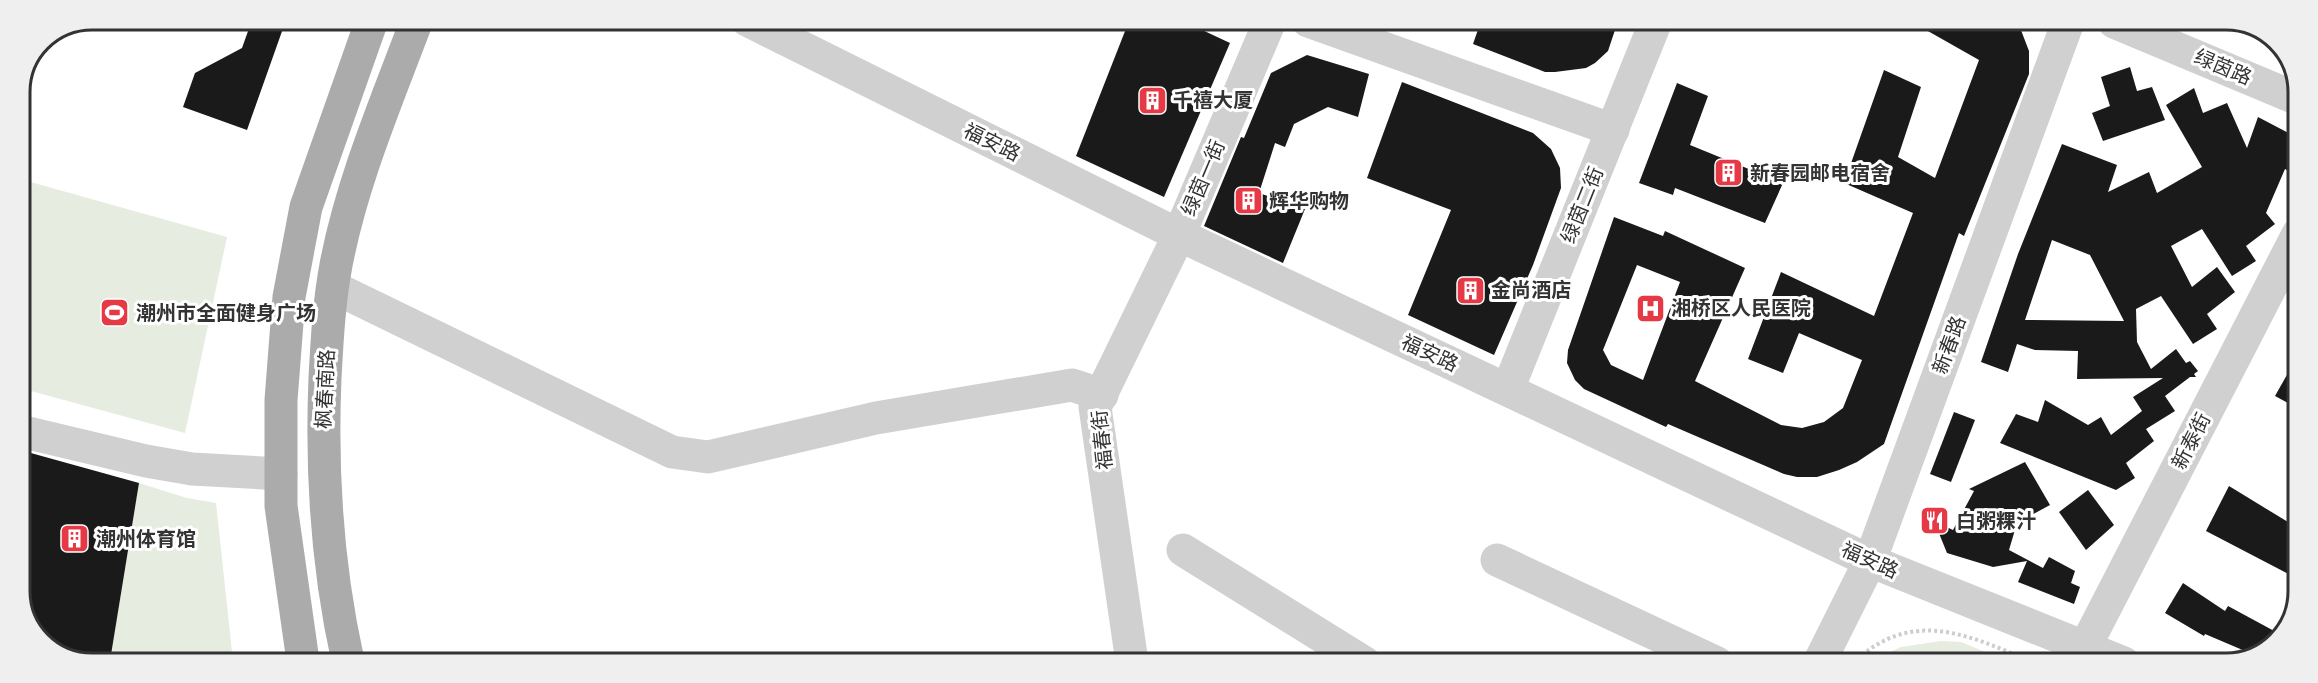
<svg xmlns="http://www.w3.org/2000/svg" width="2318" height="683" font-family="Roboto,'Noto Sans SC',sans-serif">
	<rect width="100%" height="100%" fill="#fff"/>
	<g fill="#e6ecdf">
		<polygon points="27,181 227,237 185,433 20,388 20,186"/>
		<polygon points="139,483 187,498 216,503 233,661 110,661"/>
		<polygon points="1941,641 1961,642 2012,663 1866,663 1901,647"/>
	</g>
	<g fill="#1a1a1a" fill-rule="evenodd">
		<polygon points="252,20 286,20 247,130 183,107 195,73 242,48"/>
		<polygon points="1129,21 1183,21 1230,43 1164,197 1076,156"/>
		<polygon points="1481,21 1618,21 1608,51 1595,63 1586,68 1555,72 1545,72 1473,44"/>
		<path d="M 1912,22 L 2013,22 L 2019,25 L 2029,51 L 2029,74 L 1964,236 L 1959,233 L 1884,444 L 1857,462 L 1839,470 L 1817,477 L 1797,477 L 1784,474 L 1668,424 L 1666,427 L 1584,389 L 1575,380 L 1567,363 L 1568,350 L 1614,217 L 1663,236 L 1665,231 L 1745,268 L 1695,381 L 1781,425 L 1802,428 L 1824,422 L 1843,408 L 1862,360 L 1799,333 L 1783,373 L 1748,359 L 1781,272 L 1874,316 L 1913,213 L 1844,183 L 1884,70 L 1921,87 L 1898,157 L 1935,178 L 1979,60 ZM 1637,265 L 1680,282 L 1643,380 L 1611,365 L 1603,350 Z"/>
		<polygon points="1307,55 1369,74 1358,117 1328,107 1294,124 1285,147 1275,143 1259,193 1305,209 1283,263 1204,226 1241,137 1244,138 1271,73"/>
		<polygon points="2130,67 2137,91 2152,87 2165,120 2103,141 2092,113 2110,106 2101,77"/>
		<polygon points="1402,82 1533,133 1551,149 1560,168 1561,188 1533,265 1494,355 1408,315 1451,210 1367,178"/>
		<polygon points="1677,83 1708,96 1690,145 1783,183 1765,223 1675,188 1673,195 1639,183"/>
		<path d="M 2194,88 L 2203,113 L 2227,103 L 2247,148 L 2258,117 L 2298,138 L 2298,175 L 2285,169 L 2266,213 L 2275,224 L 2246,246 L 2256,261 L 2232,276 L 2202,229 L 2171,246 L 2192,287 L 2217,267 L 2235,292 L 2207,314 L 2217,329 L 2193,344 L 2161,296 L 2136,309 L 2137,342 L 2151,369 L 2176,349 L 2186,363 L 2190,361 L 2198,371 L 2194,374 L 2196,377 L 2190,377 L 2165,396 L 2175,411 L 2146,429 L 2154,441 L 2126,463 L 2135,478 L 2116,490 L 2000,443 L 2016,414 L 2038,422 L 2045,400 L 2088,425 L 2101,417 L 2111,435 L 2142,411 L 2133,397 L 2163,378 L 2077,379 L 2078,351 L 2035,350 L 2017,344 L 2008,372 L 1981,362 L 2018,254 L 2062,144 L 2117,165 L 2108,192 L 2149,172 L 2157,193 L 2202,167 L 2166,105 ZM 2052,240 L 2090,255 L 2124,321 L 2025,320 Z"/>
		<polygon points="2297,357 2297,408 2275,396"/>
		<polygon points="1954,412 1975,420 1951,482 1930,474"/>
		<polygon points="20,450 139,483 110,661 74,661 37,638 20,596"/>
		<polygon points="2025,462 2050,505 2017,523 2009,550 2043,568 2049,557 2075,571 2071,583 2080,587 2074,604 2018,582 2027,561 1993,567 1947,553 1934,521 1953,530 1974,491 1969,489"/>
		<polygon points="2229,486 2296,527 2296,578 2206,531"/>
		<polygon points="2088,490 2114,525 2086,550 2059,512"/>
		<polygon points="2183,583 2225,611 2228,606 2276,632 2263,651 2252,654 2205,634 2204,636 2165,613"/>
	</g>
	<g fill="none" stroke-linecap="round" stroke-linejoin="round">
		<path stroke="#cdcdcd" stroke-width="4" stroke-dasharray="3 3" stroke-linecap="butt" d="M 1853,663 C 1913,606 1970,636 2035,663"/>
		<g stroke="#d0d0d0" stroke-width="33">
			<polyline points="747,20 1179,235 1870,561 2124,663"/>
			<polyline points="1308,21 1613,130"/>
			<polyline points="2114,22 2298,99"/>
			<polyline points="333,287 672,452 708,457 876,418 1072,385 1102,395"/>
			<polyline points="1508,389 1656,21"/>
			<polyline points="20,431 146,461 192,469 281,474"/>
			<polyline points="1183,550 1365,663"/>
			<polyline points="1497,560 1717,663"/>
			<polyline points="2085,647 2298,234"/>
			<polyline points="1132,662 1095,407 1179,235 1270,21"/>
			<polyline points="1819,663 1870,561 2068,22"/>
		</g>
		<g stroke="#ababab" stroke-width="33">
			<polyline points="303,661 281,506 281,400 289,297 306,207 372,20"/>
			<path d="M 348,661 C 327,567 321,474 325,378 C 327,341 329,302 336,265 C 352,181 387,100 417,20"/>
		</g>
	</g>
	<defs>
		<symbol id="building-square" viewBox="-11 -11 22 22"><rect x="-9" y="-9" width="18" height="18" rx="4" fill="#e63946" stroke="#fff"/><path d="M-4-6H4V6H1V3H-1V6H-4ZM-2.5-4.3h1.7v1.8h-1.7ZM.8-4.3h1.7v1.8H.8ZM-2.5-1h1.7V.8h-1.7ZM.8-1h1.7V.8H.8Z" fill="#fff"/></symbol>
		<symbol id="hospital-square" viewBox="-11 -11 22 22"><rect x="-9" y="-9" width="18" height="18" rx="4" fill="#e63946" stroke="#fff"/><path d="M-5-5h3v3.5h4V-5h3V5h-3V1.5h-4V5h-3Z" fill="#fff"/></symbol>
		<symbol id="stadium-square" viewBox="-11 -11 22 22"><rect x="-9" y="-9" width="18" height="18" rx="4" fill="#e63946" stroke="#fff"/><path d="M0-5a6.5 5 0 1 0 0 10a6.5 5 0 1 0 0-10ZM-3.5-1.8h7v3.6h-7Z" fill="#fff"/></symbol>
		<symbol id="restaurant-square" viewBox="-11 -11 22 22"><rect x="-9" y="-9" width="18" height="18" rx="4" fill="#e63946" stroke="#fff"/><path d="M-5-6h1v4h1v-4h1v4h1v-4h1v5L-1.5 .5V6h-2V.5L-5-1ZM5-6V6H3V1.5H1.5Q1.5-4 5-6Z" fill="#fff"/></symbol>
	</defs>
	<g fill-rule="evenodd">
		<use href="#building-square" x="1136" y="84" width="33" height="33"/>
		<use href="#building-square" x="1712" y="156" width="33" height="33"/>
		<use href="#building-square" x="1232" y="184" width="33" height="33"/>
		<use href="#building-square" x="1454" y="274" width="33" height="33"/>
		<use href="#hospital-square" x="1634" y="292" width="33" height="33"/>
		<use href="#stadium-square" x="98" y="296" width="33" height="33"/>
		<use href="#restaurant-square" x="1918" y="504" width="33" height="33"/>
		<use href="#building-square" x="58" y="522" width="33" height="33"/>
	</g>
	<g text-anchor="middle" stroke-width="6" stroke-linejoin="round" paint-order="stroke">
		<g font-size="20" fill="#333" stroke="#fff">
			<text transform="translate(2223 67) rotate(23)" y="7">绿茵路</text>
			<text transform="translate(992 142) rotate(26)" y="7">福安路</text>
			<text transform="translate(1203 178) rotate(-67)" y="7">绿茵一街</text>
			<text transform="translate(1582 205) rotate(-68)" y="7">绿茵二街</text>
			<text transform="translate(1949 345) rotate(-70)" y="7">新春路</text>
			<text transform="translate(1430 353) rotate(25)" y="7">福安路</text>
			<text transform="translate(325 389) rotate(-87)" y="7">枫春南路</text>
			<text transform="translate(1102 440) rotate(-96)" y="7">福春街</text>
			<text transform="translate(2191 441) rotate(-63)" y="7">新泰街</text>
			<text transform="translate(1870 560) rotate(24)" y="7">福安路</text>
		</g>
		<g font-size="20" font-weight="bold" fill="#333" stroke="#fff" text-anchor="start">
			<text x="1173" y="107">千禧大厦</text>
			<text x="1750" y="180">新春园邮电宿舍</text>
			<text x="1269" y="208">辉华购物</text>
			<text x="1491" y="297">金尚酒店</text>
			<text x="1671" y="315">湘桥区人民医院</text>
			<text x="136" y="320">潮州市全面健身广场</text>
			<text x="1956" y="528">白粥粿汁</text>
			<text x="96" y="546">潮州体育馆</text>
		</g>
	</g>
	<path d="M0 0H2318V683H0ZM92 30H2226A62 62 0 0 1 2288 92V591A62 62 0 0 1 2226 653H92A62 62 0 0 1 30 591V92A62 62 0 0 1 92 30Z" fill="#efefef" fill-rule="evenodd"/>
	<path fill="none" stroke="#333" stroke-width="3" d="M92 30H2226A62 62 0 0 1 2288 92V591A62 62 0 0 1 2226 653H92A62 62 0 0 1 30 591V92A62 62 0 0 1 92 30Z"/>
</svg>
